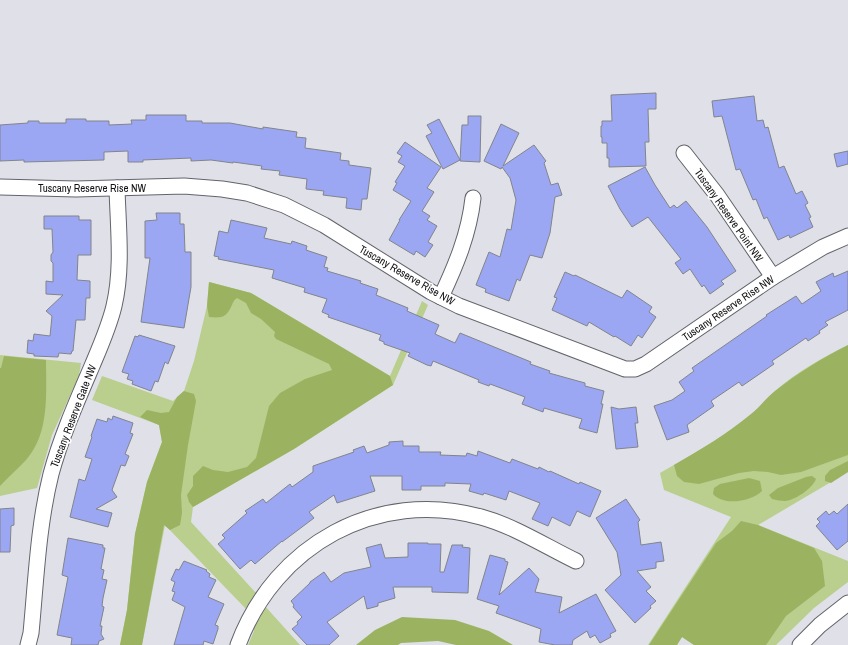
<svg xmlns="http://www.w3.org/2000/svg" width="848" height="645" font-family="'Archivo Narrow',sans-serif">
	<rect width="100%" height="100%" fill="#dfe0e8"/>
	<g fill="#bace8e">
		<polygon points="209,282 251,293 390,376 422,301 428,305 393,385 294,449 193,507 191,522 257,594 247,610 165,525 142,645 120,645 127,610 135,534 147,482 162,442 159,425 92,400 102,376 173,401 184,391 194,361 207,306"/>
		<path d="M 848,345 L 848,472 L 758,525 L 848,561 L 848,582 L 814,608 L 776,645 L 694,645 L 682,637 L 677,645 L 648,645 L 731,517 L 664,490 L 660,473 C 691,455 724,437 752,414 C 760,407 766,399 774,392 C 795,373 823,357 848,345 Z"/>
		<polygon points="0,355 81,363 79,376 52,435 37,488 0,496"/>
		<polygon points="264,605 300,645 248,645 254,631 254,624"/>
	</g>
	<g fill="#9bb361">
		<path d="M 209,282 L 251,293 L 390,376 L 393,385 L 294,449 L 193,507 L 189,502 L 187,495 L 193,486 L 193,476 L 203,466 L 213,470 L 228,472 L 247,467 L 256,458 L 269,406 L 280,393 L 305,379 L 332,370 L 329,364 L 276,339 L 274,336 L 275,332 L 261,319 L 251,313 L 246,303 L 237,298 C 234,300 233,302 232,305 C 226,318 222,318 209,317 L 207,306 Z"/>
		<path d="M 848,345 L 848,455 L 801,472 L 781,475 L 768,472 L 754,471 L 739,473 L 699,484 L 684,482 L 677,476 L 674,465 C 700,450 727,434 751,414 C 760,407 766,398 775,391 C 798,373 822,358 848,345 Z"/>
		<path d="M 4,356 L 46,360 C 46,393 50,433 26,460 C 18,469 8,477 0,486 L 0,368 L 1,368 Z"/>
		<polygon points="184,391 194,394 196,401 188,445 181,495 182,513 180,525 170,530 164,525 142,645 120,645 127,610 135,534 147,482 162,442 159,425 140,417 147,410 161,413 169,412 177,397"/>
		<polygon points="848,461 848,472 831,483 825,481 825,476 830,470"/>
		<path d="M 812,476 L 816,479 C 812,489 795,500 785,501 C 781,501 776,500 772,499 L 769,495 L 778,488 L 806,477 Z"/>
		<path d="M 749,478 L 760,481 L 762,491 C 751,502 723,506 713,494 L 714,488 L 720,484 Z"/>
		<polygon points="741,521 758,525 814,548 822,561 825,586 786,616 766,645 694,645 682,637 677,645 649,645 716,543 732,531"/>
		<polygon points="402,617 455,620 489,631 513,645 456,645 438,641 401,643 398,645 356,645 375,630"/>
	</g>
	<g fill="#9ca7f4" stroke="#82848b">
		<polygon points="656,93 656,109 648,109 649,142 645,142 646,166 609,167 609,158 607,158 607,143 602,143 602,137 601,137 601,126 602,126 602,121 612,121 611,95"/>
		<polygon points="754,96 757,121 763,120 765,128 768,127 779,168 784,166 796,194 802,191 808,203 805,205 811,217 809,218 813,227 790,238 789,235 778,240 767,217 764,219 756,199 753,200 740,169 736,170 722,116 714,117 712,101"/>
		<polygon points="146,115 186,115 186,121 202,121 202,123 230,123 263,129 263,127 297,132 296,137 306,138 305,148 341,153 340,160 349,161 349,165 371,168 367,199 362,199 361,210 346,208 347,198 323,195 324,191 306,189 307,179 279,175 280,171 261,169 262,166 233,162 233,163 211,160 191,161 191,158 143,160 143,162 128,162 128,151 104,152 104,160 24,162 24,160 0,161 0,125 28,123 28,121 39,121 39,123 66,123 66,119 86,119 86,121 109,121 109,125 132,124 131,120 146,120"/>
		<polygon points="468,116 481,116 480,162 460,161 462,125 468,125"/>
		<polygon points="439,119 460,160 443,169 426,136 432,133 427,125"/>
		<polygon points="501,124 519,133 503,166 534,145 546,161 544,163 551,185 558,183 562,195 555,197 550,233 542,258 530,255 520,281 517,279 509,301 485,292 486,289 476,285 489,252 500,257 507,229 511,230 516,200 510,178 502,167 501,169 484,161"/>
		<polygon points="405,142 441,167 427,188 434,192 422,211 430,216 427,220 437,226 428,242 433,245 425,257 416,251 414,255 389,240 400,220 399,220 411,201 393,190 397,183 395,182 405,166 398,162 402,156 397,153"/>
		<polygon points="848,151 848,164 837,167 834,154"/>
		<polygon points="645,167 655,185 670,208 674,205 677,208 686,201 707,227 736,271 721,281 724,284 710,294 704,285 702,287 690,269 683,274 675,263 681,259 648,217 632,227 620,209 608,186"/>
		<polygon points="156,213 180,213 180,224 184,224 185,252 191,252 191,287 184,328 141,322 150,258 145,258 145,221 157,220"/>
		<polygon points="44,216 79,216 79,220 91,220 91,255 78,255 77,280 90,281 90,298 86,298 85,320 76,320 73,351 72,351 71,354 59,353 58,357 34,356 34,354 27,353 28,340 33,341 34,334 50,336 52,316 46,311 63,295 46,294 46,281 53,282 53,263 51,261 51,255 53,252 52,229 44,229"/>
		<polygon points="231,220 267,228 264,238 291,244 292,241 307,246 306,250 327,257 324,267 328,268 327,271 361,281 360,283 378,289 376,295 408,308 407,311 439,325 435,334 455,343 460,333 531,362 530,364 550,371 549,373 585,383 585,386 604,391 601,404 603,404 597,433 579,428 582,419 544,408 543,412 522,404 525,397 490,384 489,386 478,382 479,380 433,361 431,366 427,365 408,356 410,353 384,344 384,342 379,340 381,335 328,317 329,315 322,312 327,299 304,292 305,288 272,278 274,270 218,259 219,257 214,256 219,231 228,233"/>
		<polygon points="848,271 848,310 825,322 828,325 819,331 820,333 808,341 806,338 772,361 774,364 742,386 739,382 711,401 714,406 687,425 689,432 667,440 654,406 672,400 685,391 679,382 694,371 692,368 767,316 766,315 796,296 802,304 821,291 816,282 833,273 834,277"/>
		<polygon points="565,272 574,276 575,275 622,298 627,290 652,307 649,312 656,317 642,338 638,335 631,346 615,336 614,337 589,322 587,326 552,310 557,298 554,297"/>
		<polygon points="139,335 175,346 168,364 165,362 158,382 155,381 151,391 132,384 133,381 127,379 129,374 122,372 135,336 138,337"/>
		<polygon points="611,407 619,409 636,407 638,423 635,423 638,447 616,449"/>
		<polygon points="113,416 133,423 130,433 133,434 125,454 129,456 125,466 121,465 112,490 117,497 96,509 112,513 108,527 70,517 79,479 85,481 92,459 85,457 92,437 91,436 97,419 107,422 108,418 112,420"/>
		<polygon points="403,441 403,446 419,446 419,452 441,452 440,455 466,456 467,453 477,456 478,451 510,463 512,459 538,469 539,467 549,472 550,471 579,484 580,482 601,491 590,517 577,511 570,526 552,517 548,526 532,519 540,503 509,491 506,500 484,493 483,495 469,491 471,484 445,483 445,486 421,486 421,490 402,490 402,476 370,476 375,491 337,503 334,495 309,512 314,518 282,542 282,541 255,564 251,560 240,569 218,544 225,538 222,535 247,513 245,511 263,499 266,503 290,484 292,487 313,472 313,466 354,452 353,450 364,446 367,453 389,445 389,442"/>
		<polygon points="626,499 640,520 638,522 641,545 661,542 664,561 656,562 656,568 637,571 651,587 646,591 656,601 650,606 651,608 635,623 605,590 621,575 617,552 596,518"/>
		<polygon points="848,504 848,541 837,550 816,526 820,522 817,519 826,511 829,515 834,511 837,514"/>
		<polygon points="14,508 14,525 11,526 10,552 0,552 0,509"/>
		<polygon points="68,538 103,545 103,548 105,548 101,569 104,570 102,579 107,580 103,598 102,606 104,607 100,626 102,626 101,634 104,639 99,641 98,645 71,645 72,638 57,635 68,577 62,575"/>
		<polygon points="408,543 428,543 428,544 441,544 440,572 444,572 452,545 463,545 462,547 470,548 468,593 432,592 432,587 393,587 395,598 378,603 378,606 367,609 364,596 327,622 339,636 329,645 307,645 292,629 298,624 297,622 302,617 293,607 294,605 291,601 310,583 310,582 324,572 331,582 344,573 371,567 366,548 381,544 385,558 408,557"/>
		<polygon points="490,555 505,559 505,561 508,562 499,595 529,568 539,579 535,592 562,597 559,613 596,594 616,631 610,634 611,637 600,643 595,635 590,638 587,631 573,640 572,645 555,645 539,642 541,629 496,613 499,606 477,599"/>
		<polygon points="184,561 207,570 206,571 210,574 209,577 216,580 208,597 224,604 215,625 218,626 218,629 213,644 204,641 203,645 174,645 185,607 172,600 175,592 172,591 175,582 171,580 176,569 179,570"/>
	</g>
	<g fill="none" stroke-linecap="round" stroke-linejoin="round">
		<defs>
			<g id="street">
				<polyline points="684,153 717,195 773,277"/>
				<polyline points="0,187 76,189 184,186 222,189 247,193 284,205 324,225 431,292 459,306 625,369 635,369 646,364 773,277 823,247 848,236"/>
				<path d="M 441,297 C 456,265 469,234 473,198"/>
				<path d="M 28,645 L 31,633 C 36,581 38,526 51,474 C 61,437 77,401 92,366 C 100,347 109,327 114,306 C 123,268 118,227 117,188"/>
				<path d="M 238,645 C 275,545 377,488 481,517 C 514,526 545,546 576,561"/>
				<polyline points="800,645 820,625 848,603"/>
			</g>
		</defs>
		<use href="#street" stroke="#62646a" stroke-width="17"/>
		<use href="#street" stroke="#fff" stroke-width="15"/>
	</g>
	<g text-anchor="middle" stroke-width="3.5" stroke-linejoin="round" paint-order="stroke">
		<g font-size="11" fill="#111114" stroke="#fff">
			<text x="92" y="192">Tuscany Reserve Rise NW</text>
			<text transform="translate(729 215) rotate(55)" y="4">Tuscany Reserve Point NW</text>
			<text transform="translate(407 275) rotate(30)" y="4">Tuscany Reserve Rise NW</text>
			<text transform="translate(728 308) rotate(-34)" y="4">Tuscany Reserve Rise NW</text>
			<text transform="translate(73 416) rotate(-69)" y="4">Tuscany Reserve Gate NW</text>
		</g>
	</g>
</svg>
